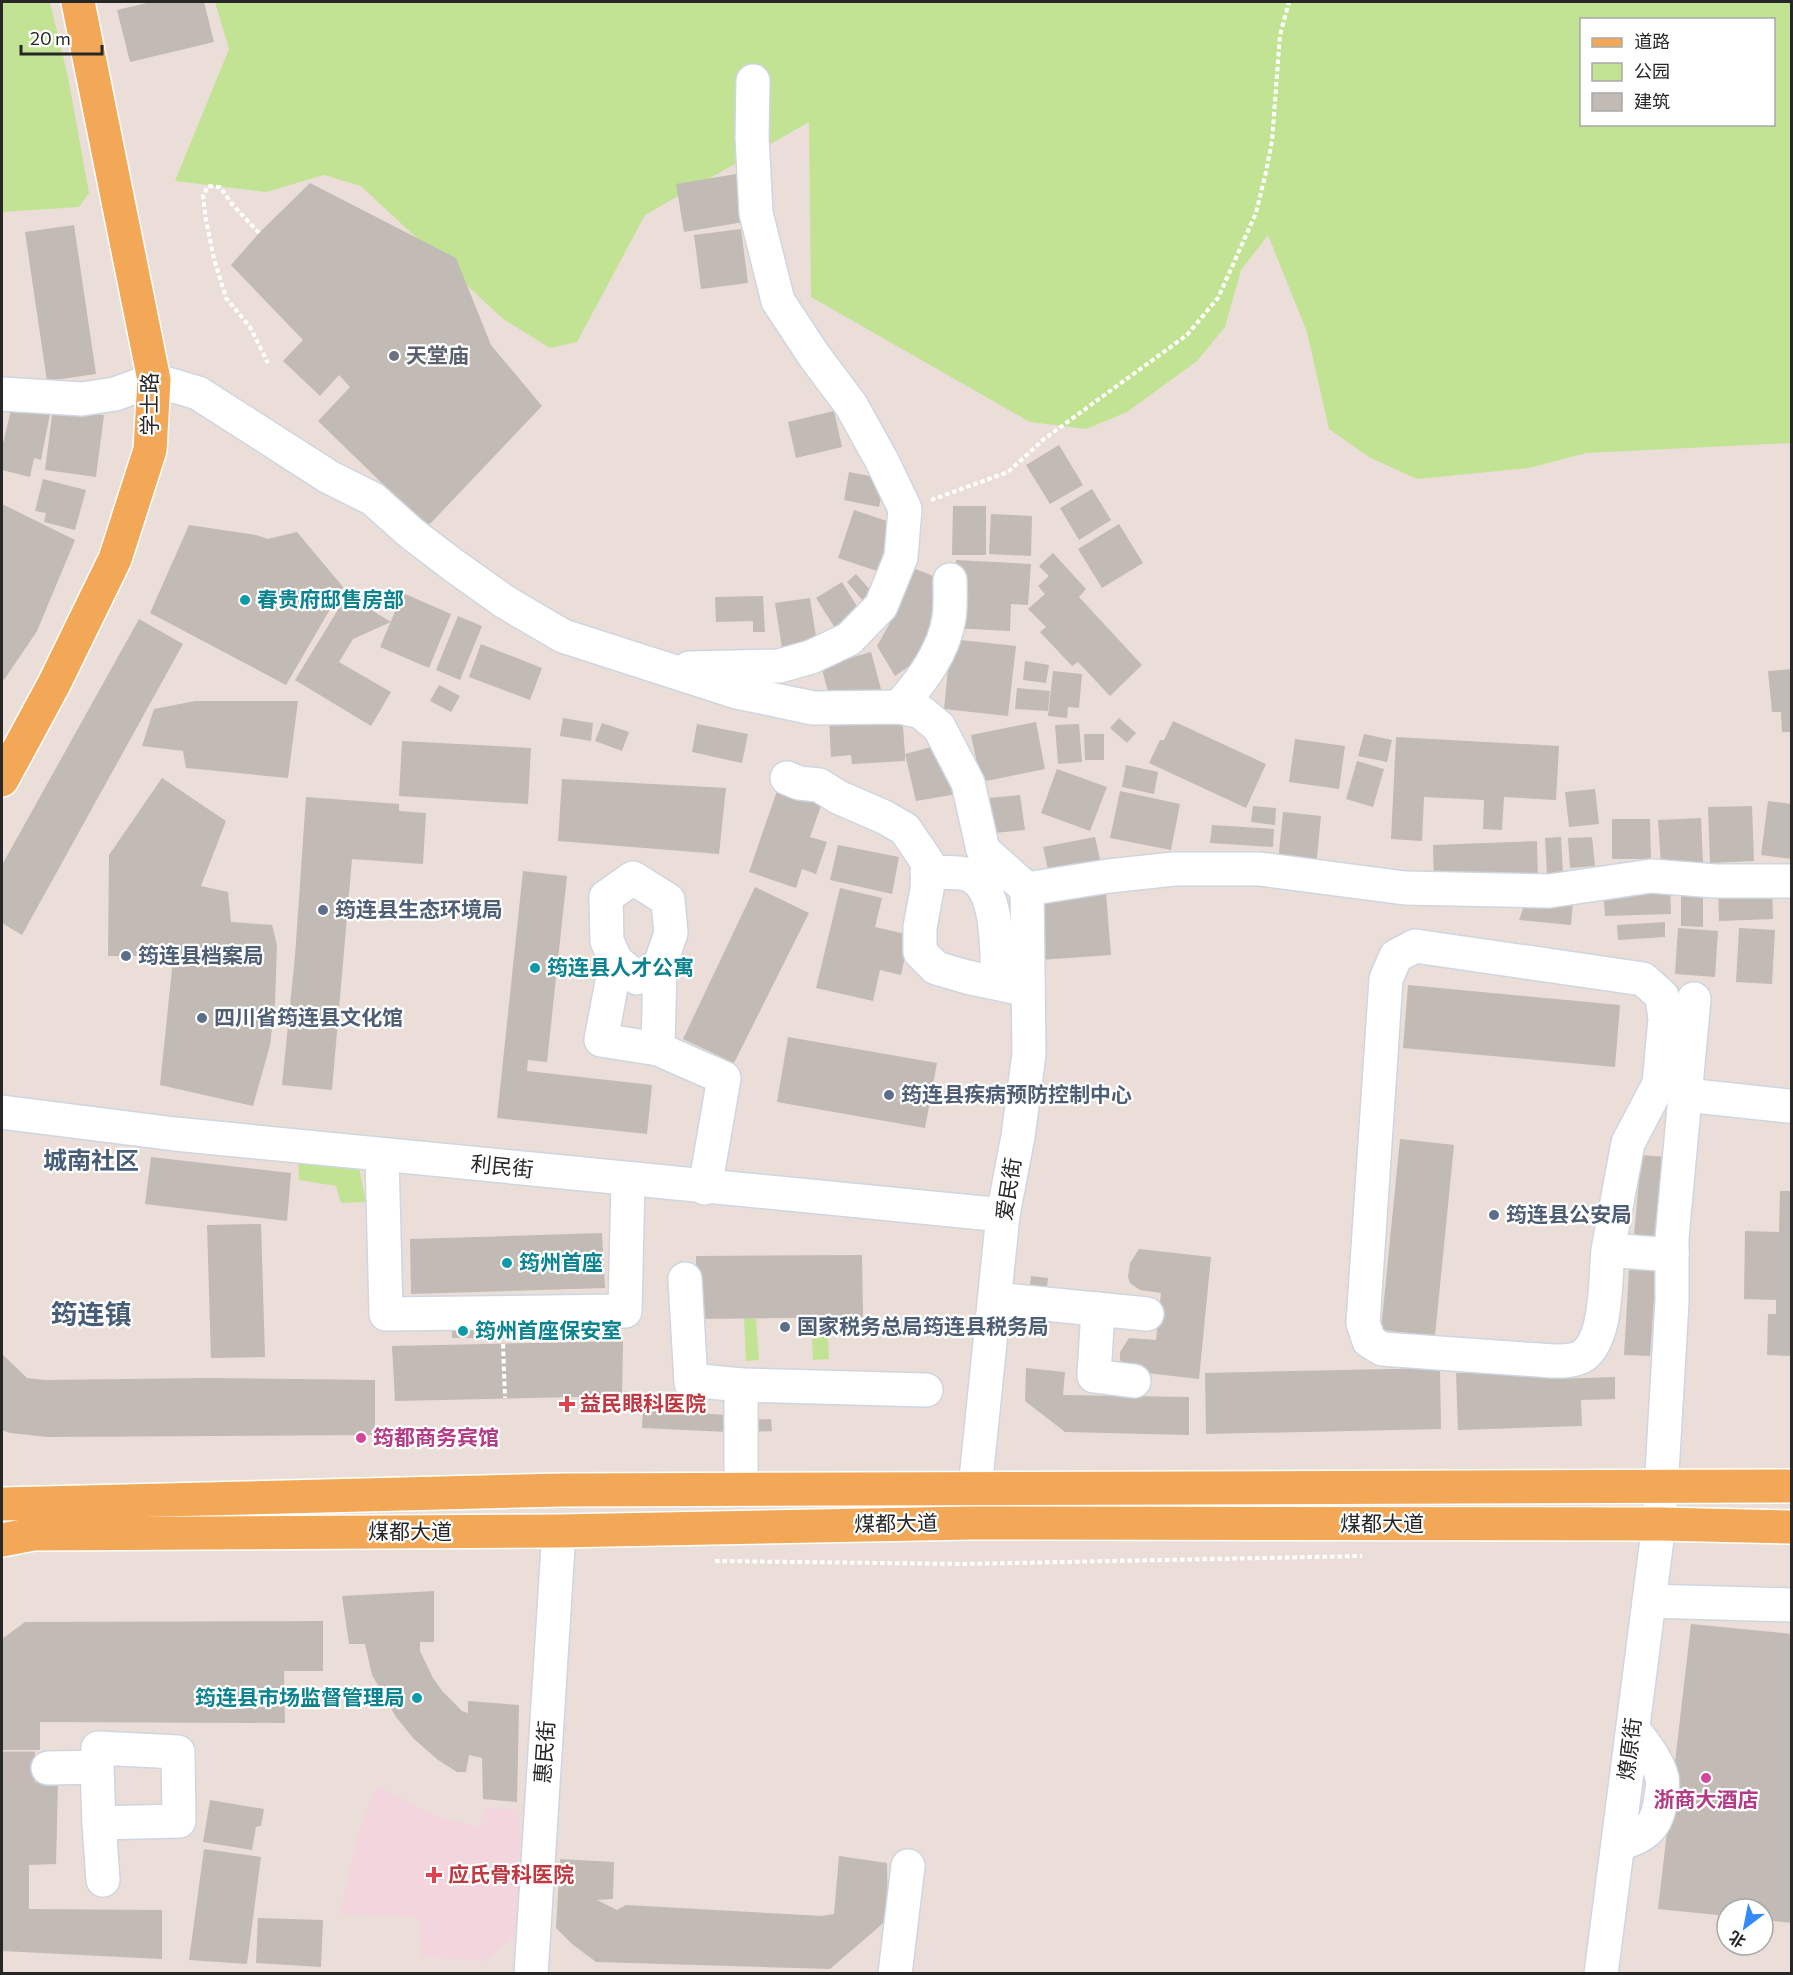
<svg xmlns="http://www.w3.org/2000/svg" width="1793" height="1975" font-family="Commissioner,'Noto Sans SC',sans-serif">
	<rect width="100%" height="100%" fill="#ebded8"/>
	<polygon fill="#f2d5dd" points="377,1785 435,1816 480,1827 484,1809 519,1809 520,1931 486,1961 421,1957 420,1918 340,1914 357,1836"/>
	<g fill="#c1e393" fill-rule="evenodd">
		<polygon points="2,2 50,2 68,77 89,193 79,207 2,212"/>
		<path d="M 215,2 L 1791,2 L 1791,443 L 1586,453 L 1529,468 L 1417,479 L 1369,457 L 1329,429 L 1307,332 L 1268,235 L 1241,270 L 1225,327 L 1197,361 L 1127,412 L 1086,429 L 1030,422 L 811,297 L 809,122 L 645,215 L 577,342 L 550,348 L 503,319 L 361,186 L 324,175 L 266,192 L 175,181 L 229,49 ZM 1582,20 L 1774,20 L 1774,124 L 1582,124 Z"/>
		<polygon points="298,1157 358,1163 366,1202 341,1203 336,1186 299,1180"/>
		<polygon points="744,1318 756,1319 759,1360 746,1361"/>
		<polygon points="811,1318 827,1318 829,1359 813,1360"/>
	</g>
	<g fill="#c2bab4">
		<polygon points="151,2 204,2 214,42 130,62 117,10"/>
		<polygon points="736,174 744,222 684,232 676,184"/>
		<polygon points="310,183 456,258 491,345 542,406 427,527 318,421 350,387 339,375 320,396 283,361 303,340 231,265 259,233"/>
		<polygon points="74,225 96,374 47,381 25,232"/>
		<polygon points="741,229 748,283 701,289 694,235"/>
		<polygon points="13,401 50,414 41,460 34,458 30,477 2,470 2,448"/>
		<polygon points="53,408 104,415 96,477 45,470"/>
		<polygon points="834,411 842,447 796,458 788,422"/>
		<polygon points="1059,445 1083,485 1050,504 1026,465"/>
		<polygon points="849,472 885,479 879,507 844,500"/>
		<polygon points="43,479 86,490 75,530 44,522 46,513 35,511"/>
		<polygon points="1092,489 1111,520 1079,540 1060,508"/>
		<polygon points="2,504 75,540 37,631 4,680 2,678"/>
		<polygon points="953,506 986,506 986,555 952,555"/>
		<polygon points="854,510 893,523 877,571 838,558"/>
		<polygon points="991,514 1032,516 1031,556 989,554"/>
		<polygon points="1119,524 1143,563 1102,588 1078,549"/>
		<polygon points="189,525 256,535 268,539 297,532 343,587 286,685 150,613"/>
		<polygon points="1053,553 1086,589 1079,597 1142,665 1110,696 1078,662 1072,666 1040,632 1046,627 1028,609 1045,594 1038,586 1049,576 1039,566"/>
		<polygon points="956,560 1031,564 1028,605 1011,604 1010,631 953,628"/>
		<polygon points="910,567 936,577 942,630 925,655 895,676 877,646 891,621"/>
		<polygon points="856,574 873,593 863,601 847,582"/>
		<polygon points="842,582 861,613 835,628 816,598"/>
		<polygon points="403,593 451,614 429,668 380,647"/>
		<polygon points="347,595 391,622 353,639 339,662 391,692 371,726 295,680"/>
		<polygon points="763,596 765,632 753,632 753,621 716,622 715,597"/>
		<polygon points="810,598 817,643 782,648 775,603"/>
		<polygon points="458,616 482,626 460,680 436,670"/>
		<polygon points="139,619 183,644 22,935 2,923 2,865"/>
		<polygon points="951,639 1016,646 1008,716 944,709"/>
		<polygon points="481,644 542,668 530,700 469,677"/>
		<polygon points="871,652 881,689 831,702 821,666"/>
		<polygon points="1025,661 1049,665 1046,683 1023,680"/>
		<polygon points="1792,669 1792,732 1782,732 1781,712 1772,712 1768,671"/>
		<polygon points="1053,671 1082,674 1079,708 1068,707 1067,718 1048,716"/>
		<polygon points="439,685 460,696 451,712 430,701"/>
		<polygon points="1017,688 1050,691 1048,711 1015,709"/>
		<polygon points="195,701 298,701 288,778 186,768 183,751 142,746 154,709"/>
		<polygon points="902,714 905,754 943,744 963,793 916,801 905,754 905,761 852,764 851,755 831,757 829,718"/>
		<polygon points="563,718 593,723 591,741 560,736"/>
		<polygon points="1119,718 1136,733 1127,743 1110,728"/>
		<polygon points="1173,721 1266,764 1246,808 1149,763 1160,740 1164,740"/>
		<polygon points="1036,722 1045,769 981,782 971,735"/>
		<polygon points="602,723 629,732 622,751 595,741"/>
		<polygon points="697,724 748,734 742,763 692,752"/>
		<polygon points="1079,724 1082,762 1058,764 1055,725"/>
		<polygon points="1084,734 1104,734 1104,760 1085,760"/>
		<polygon points="1364,734 1392,740 1387,762 1358,756"/>
		<polygon points="1396,737 1559,746 1556,800 1504,797 1502,830 1483,829 1484,800 1424,797 1422,841 1391,839"/>
		<polygon points="1295,739 1345,746 1339,789 1289,782"/>
		<polygon points="402,741 531,748 528,804 399,796"/>
		<polygon points="1357,761 1384,769 1373,807 1346,799"/>
		<polygon points="1126,765 1158,772 1154,794 1122,787"/>
		<polygon points="1057,769 1107,787 1090,831 1041,813"/>
		<polygon points="162,778 226,821 201,886 228,892 231,922 272,925 277,945 275,1003 270,1045 253,1106 160,1085 172,969 171,956 108,956 109,855"/>
		<polygon points="562,779 726,788 719,854 558,841"/>
		<polygon points="778,788 822,803 810,837 827,842 816,874 802,869 796,888 749,872"/>
		<polygon points="1595,789 1599,824 1569,827 1565,792"/>
		<polygon points="1120,791 1180,804 1171,850 1110,838"/>
		<polygon points="1020,795 1025,830 993,833 988,798"/>
		<polygon points="306,797 399,804 399,811 426,813 423,864 352,859 332,1090 282,1085 295,956"/>
		<polygon points="1768,801 1792,804 1792,859 1761,855"/>
		<polygon points="1253,806 1276,808 1275,825 1251,822"/>
		<polygon points="1752,806 1754,861 1710,863 1708,807"/>
		<polygon points="1283,812 1321,816 1316,867 1278,862"/>
		<polygon points="1701,818 1703,863 1661,865 1658,820"/>
		<polygon points="1612,819 1650,819 1651,859 1612,859"/>
		<polygon points="1212,825 1274,829 1273,847 1210,843"/>
		<polygon points="1095,837 1102,869 1050,879 1043,847"/>
		<polygon points="1561,837 1563,874 1547,874 1545,838"/>
		<polygon points="1592,837 1595,866 1570,868 1568,838"/>
		<polygon points="1537,841 1538,880 1434,884 1433,845"/>
		<polygon points="838,845 899,857 892,894 830,880"/>
		<polygon points="523,871 567,876 547,1062 528,1060 527,1071 652,1085 647,1134 497,1118"/>
		<polygon points="1670,886 1671,914 1605,916 1603,888"/>
		<polygon points="755,887 809,913 734,1063 683,1039"/>
		<polygon points="1772,887 1773,919 1719,921 1718,888"/>
		<polygon points="840,888 882,898 875,927 910,935 901,975 880,970 873,1001 816,988"/>
		<polygon points="1681,889 1703,889 1703,927 1681,926"/>
		<polygon points="1106,893 1111,955 1040,960 1033,899"/>
		<polygon points="1527,897 1573,901 1571,925 1519,920"/>
		<polygon points="1665,922 1665,937 1618,940 1617,925"/>
		<polygon points="1678,928 1718,931 1715,977 1675,974"/>
		<polygon points="1739,928 1775,930 1772,984 1736,982"/>
		<polygon points="1408,985 1620,1005 1615,1067 1403,1048"/>
		<polygon points="788,1037 937,1063 925,1128 777,1102"/>
		<polygon points="1400,1139 1454,1145 1435,1336 1381,1330"/>
		<polygon points="1641,1155 1666,1157 1658,1239 1634,1236"/>
		<polygon points="151,1157 291,1173 287,1221 145,1204"/>
		<polygon points="1780,1191 1792,1191 1792,1356 1767,1355 1768,1314 1776,1314 1776,1300 1744,1299 1745,1231 1779,1232"/>
		<polygon points="261,1224 265,1357 211,1358 207,1225"/>
		<polygon points="602,1233 605,1288 411,1294 410,1239"/>
		<polygon points="1139,1249 1211,1257 1199,1379 1129,1371 1120,1360 1120,1352 1129,1338 1156,1340 1161,1293 1140,1290 1130,1283 1128,1277 1130,1263"/>
		<polygon points="862,1255 863,1317 697,1319 696,1256"/>
		<polygon points="1629,1270 1656,1271 1650,1356 1624,1355"/>
		<polygon points="1031,1276 1048,1278 1046,1296 1029,1294"/>
		<rect x="452" y="1324" width="22" height="14"/>
		<polygon points="623,1341 622,1396 395,1401 392,1346"/>
		<polygon points="2,1354 27,1378 45,1380 209,1378 375,1380 375,1435 47,1437 10,1433 2,1430"/>
		<polygon points="1026,1368 1065,1372 1063,1395 1189,1397 1189,1435 1065,1432 1025,1401"/>
		<polygon points="1440,1368 1441,1429 1206,1434 1205,1373"/>
		<polygon points="1550,1370 1551,1379 1615,1377 1615,1399 1581,1400 1582,1426 1458,1430 1456,1373"/>
		<polygon points="643,1410 729,1415 728,1432 642,1428"/>
		<polygon points="771,1419 772,1431 749,1432 749,1420"/>
		<polygon points="434,1591 434,1642 420,1642 420,1651 433,1678 443,1692 462,1711 468,1713 468,1701 519,1705 517,1802 483,1799 482,1758 469,1755 466,1772 457,1772 438,1760 413,1738 396,1717 372,1675 365,1644 349,1644 342,1596"/>
		<polygon points="323,1621 323,1671 284,1671 285,1723 40,1722 40,1750 2,1750 2,1639 25,1622"/>
		<polygon points="1691,1624 1792,1634 1792,1923 1763,1920 1763,1909 1727,1909 1727,1916 1658,1909"/>
		<polygon points="2,1781 58,1783 56,1864 29,1865 29,1909 162,1910 162,1959 2,1951"/>
		<polygon points="210,1800 264,1809 261,1826 256,1827 252,1850 203,1842"/>
		<polygon points="204,1849 261,1857 247,1964 189,1960"/>
		<polygon points="839,1856 887,1863 888,1919 830,1969 596,1962 572,1944 556,1928 560,1859 614,1862 613,1899 597,1900 617,1910 626,1905 822,1916 834,1914"/>
		<polygon points="258,1918 323,1920 321,1967 256,1963"/>
	</g>
	<g fill="none" stroke-linecap="round" stroke-linejoin="round">
		<polyline stroke="#c4b9b5" stroke-width="33" stroke-dasharray="33 16" stroke-linecap="butt" points="2,1768 48,1768"/>
		<defs>
			<g id="minor">
				<polyline points="2,394 82,399 115,394 154,380 198,393 329,477 373,499 411,533 453,565 505,602 563,636 737,692 813,708 899,707 921,712 939,727 968,783 983,850 1027,889"/>
				<polyline points="689,668 779,666 811,657 849,639 881,606 901,557 905,509 882,461 851,405 815,357 778,301 756,213 752,137 753,81"/>
				<path d="M 899,707 C 921,682 944,652 949,618 C 951,605 950,592 950,580"/>
				<polyline points="787,778 799,783 819,785 838,797 884,817 905,829 928,863 927,890 920,927 920,952 936,968 967,977 1028,990"/>
				<path d="M 927,873 C 939,873 953,871 965,874 C 1001,882 996,954 998,983"/>
				<polyline points="1027,889 1109,876 1174,869 1260,869 1405,888 1549,891 1651,876 1715,881 1792,881"/>
				<polyline points="616,961 637,978 660,965 671,933 668,900 633,878 606,897 607,941 616,961 601,1040 658,1049 724,1078 705,1188"/>
				<polyline points="658,1049 660,965"/>
				<polyline points="1686,1095 1788,1106"/>
				<polyline points="2,1112 175,1134 1003,1215"/>
				<polyline points="382,1155 386,1314 625,1311 628,1180"/>
				<path d="M 1608,1250 L 1628,1143 L 1659,1084 L 1665,1019 L 1662,996 L 1643,979 L 1415,946 L 1396,956 L 1386,979 L 1363,1323 L 1369,1341 L 1382,1349 L 1539,1360 C 1552,1361 1569,1363 1581,1357 C 1608,1342 1605,1278 1608,1250 L 1672,1255"/>
				<polyline points="685,1279 691,1383 700,1381 741,1385"/>
				<polyline points="995,1299 1147,1314"/>
				<polyline points="1098,1309 1094,1376 1134,1381"/>
				<polyline points="975,1489 1003,1215 1018,1136 1029,1054 1027,889"/>
				<polyline points="741,1490 741,1385 926,1390"/>
				<polyline points="1649,1601 1792,1605"/>
				<polyline points="48,1768 97,1767 99,1823 179,1821 178,1752 98,1748 97,1767"/>
				<polyline points="99,1823 103,1880"/>
				<path d="M 1618,1844 C 1646,1837 1658,1826 1661,1797 C 1662,1791 1663,1783 1662,1778 C 1658,1760 1643,1743 1633,1729"/>
				<polyline points="531,1974 559,1531"/>
				<polyline points="895,1974 908,1866"/>
				<polyline points="1601,1974 1659,1524 1672,1302 1672,1238 1694,999"/>
			</g>
			<g id="major">
				<polyline points="2,780 54,684 115,559 150,450 154,380 78,2"/>
				<polyline points="2,1504 562,1490 1792,1486"/>
				<polyline points="2,1540 33,1534 559,1531 971,1523 1659,1524 1792,1527"/>
			</g>
		</defs>
		<use href="#minor" stroke="#ced6e1" stroke-width="36"/>
		<use href="#major" stroke="#fff" stroke-width="36"/>
		<g stroke="#fff" stroke-width="4" stroke-dasharray="4.5 3" stroke-linecap="butt">
			<polyline points="259,233 232,204 220,187 208,186 203,196 206,220 214,259 226,298 250,327 268,363"/>
			<polyline points="931,500 1008,472 1044,439 1187,335 1218,298 1256,213 1266,172 1272,141 1280,35 1289,2"/>
			<polyline points="503,1344 505,1398"/>
			<polyline points="715,1561 963,1564 1362,1556"/>
		</g>
		<use href="#minor" stroke="#fff" stroke-width="33"/>
		<use href="#major" stroke="#f2a856" stroke-width="33"/>
	</g>
	<circle fill="#6b7280" stroke="#fff" stroke-width="2" cx="394" cy="356" r="6"/>
	<g fill="#0f9aa8" stroke="#fff" stroke-width="2">
		<circle cx="245" cy="600" r="6"/>
		<circle cx="535" cy="968" r="6"/>
		<circle cx="507" cy="1263" r="6"/>
		<circle cx="463" cy="1331" r="6"/>
		<circle cx="417" cy="1698" r="6"/>
	</g>
	<g fill="#5c6f8a" stroke="#fff" stroke-width="2">
		<circle cx="323" cy="910" r="6"/>
		<circle cx="126" cy="956" r="6"/>
		<circle cx="202" cy="1018" r="6"/>
		<circle cx="889" cy="1095" r="6"/>
		<circle cx="1494" cy="1215" r="6"/>
		<circle cx="785" cy="1327" r="6"/>
	</g>
	<g fill="#e0444e" stroke="#fff" stroke-width="2">
		<path d="M564 1395h6v6h6v6h-6v6h-6v-6h-6v-6h6z"/>
		<path d="M431 1866h6v6h6v6h-6v6h-6v-6h-6v-6h6z"/>
	</g>
	<g fill="#d1479c" stroke="#fff" stroke-width="2">
		<circle cx="361" cy="1438" r="6"/>
		<circle cx="1706" cy="1778" r="6"/>
	</g>
	<g text-anchor="middle" stroke-width="4.5" stroke-linejoin="round" paint-order="stroke">
		<g font-size="21" font-weight="bold" fill="#5b616d" stroke="#fff" text-anchor="start">
			<text x="406" y="363">天堂庙</text>
		</g>
		<g font-size="21" fill="#272727" stroke="#fff">
			<text transform="translate(150 404) rotate(-90)" y="7">学士路</text>
			<text transform="translate(502 1167) rotate(6)" y="7">利民街</text>
			<text transform="translate(1009 1189) rotate(-81)" y="7">爱民街</text>
			<text transform="translate(896 1524) rotate(-1)" y="7">煤都大道</text>
			<text x="1382" y="1531">煤都大道</text>
			<text x="410" y="1539">煤都大道</text>
			<text transform="translate(1630 1749) rotate(-83)" y="7">燎原街</text>
			<text transform="translate(545 1752) rotate(-86)" y="7">惠民街</text>
		</g>
		<g font-size="21" font-weight="bold" fill="#0d838f" stroke="#fff" text-anchor="start">
			<text x="257" y="607">春贵府邸售房部</text>
			<text x="547" y="975">筠连县人才公寓</text>
			<text x="519" y="1270">筠州首座</text>
			<text x="475" y="1338">筠州首座保安室</text>
			<text x="405" y="1705" text-anchor="end">筠连县市场监督管理局</text>
		</g>
		<g font-size="21" font-weight="bold" fill="#4e5e75" stroke="#fff" text-anchor="start">
			<text x="335" y="917">筠连县生态环境局</text>
			<text x="138" y="963">筠连县档案局</text>
			<text x="214" y="1025">四川省筠连县文化馆</text>
			<text x="901" y="1102">筠连县疾病预防控制中心</text>
			<text x="1506" y="1222">筠连县公安局</text>
			<text x="797" y="1334">国家税务总局筠连县税务局</text>
		</g>
		<g font-size="21" font-weight="bold" fill="#be3a42" stroke="#fff" text-anchor="start">
			<text x="580" y="1411">益民眼科医院</text>
			<text x="448" y="1882">应氏骨科医院</text>
		</g>
		<g font-size="21" font-weight="bold" fill="#b23c85" stroke="#fff" text-anchor="start">
			<text x="373" y="1445">筠都商务宾馆</text>
			<text x="1706" y="1807" text-anchor="middle">浙商大酒店</text>
		</g>
		<g font-size="24" font-weight="bold" fill="#485c78" stroke="#fff">
			<text x="91" y="1169">城南社区</text>
		</g>
		<g font-size="27" font-weight="bold" fill="#485c78" stroke="#fff">
			<text x="91" y="1324">筠连镇</text>
		</g>
	</g>
	<rect width="1793" height="1975" fill="none" stroke="#272727" stroke-width="6"/>
	<rect x="1580" y="18" width="195" height="108" fill="#ffffff" stroke="#a9a9a9" stroke-width="1.5"/>
	<rect x="1592" y="38" width="30" height="9" fill="#f2a856" stroke="#a9a9a9" stroke-width="1.5"/>
	<text x="1634" y="48" font-size="18" fill="#272727">道路</text>
	<rect x="1592" y="63" width="30" height="18" fill="#c1e393" stroke="#a9a9a9" stroke-width="1.5"/>
	<text x="1634" y="78" font-size="18" fill="#272727">公园</text>
	<rect x="1592" y="93" width="30" height="18" fill="#c2bab4" stroke="#a9a9a9" stroke-width="1.5"/>
	<text x="1634" y="108" font-size="18" fill="#272727">建筑</text>
	<g transform="translate(1745 1927) rotate(212)"><circle r="28" fill="#ffffff" stroke="#a9a9a9" stroke-width="1.5"/>
	<path d="M0-4.5L10 22L0 15L-10 22Z" fill="#3489fc"/>
	<text y="-9" font-size="16" font-weight="bold" text-anchor="middle" fill="#272727">北</text>
	</g>
	<path d="M21 45v9h81v-9" fill="none" stroke="#272727" stroke-width="3"/>
	<text x="30" y="45" font-size="18" fill="#272727" stroke="#ffffff" stroke-width="4.5" paint-order="stroke">20 m</text>
</svg>
